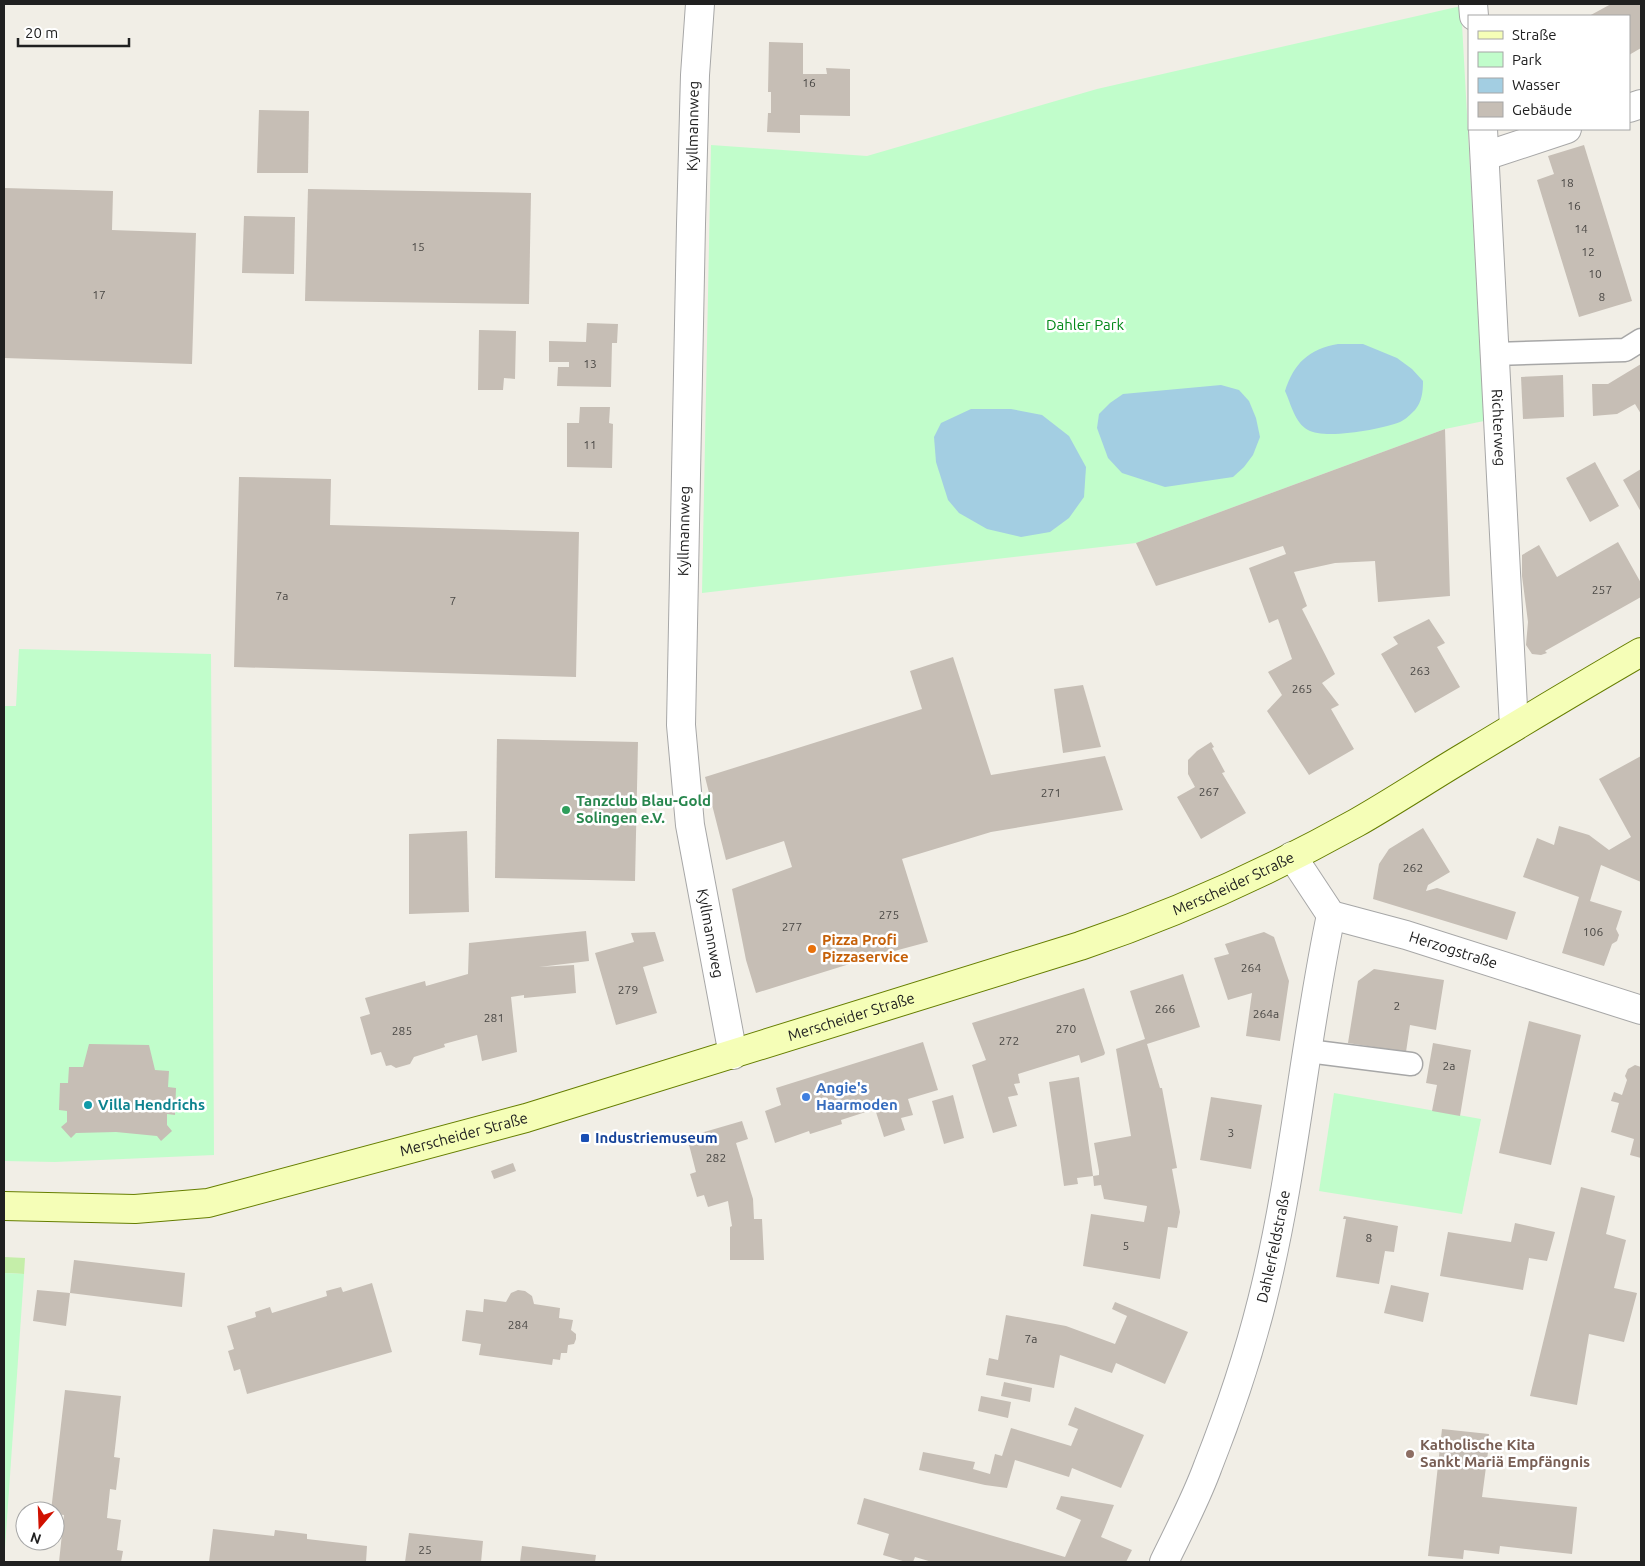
<svg xmlns="http://www.w3.org/2000/svg" width="1645" height="1566" font-family="Ubuntu,sans-serif">
	<rect width="100%" height="100%" fill="#f1eee6"/>
	<polygon fill="#c5eea9" points="4,1257 25,1258 24,1274 4,1273"/>
	<g fill="#c1fdcb">
		<polygon points="1461,6 1484,421 1445,429 1136,543 702,593 711,145 867,156 1097,89"/>
		<polygon points="19,649 211,654 214,1155 55,1162 4,1161 4,706 16,706"/>
		<polygon points="1334,1093 1481,1119 1462,1214 1319,1191"/>
		<polygon points="4,1273 24,1274 4,1562"/>
	</g>
	<g fill="#a3cee2">
		<path d="M 1338,344 L 1363,344 L 1397,358 L 1412,369 L 1423,381 C 1423,391 1422,402 1415,410 C 1411,414 1405,420 1400,422 C 1382,429 1325,440 1308,430 C 1295,423 1291,404 1285,391 C 1294,363 1309,349 1338,344 Z"/>
		<polygon points="1221,385 1239,390 1249,401 1256,418 1260,437 1253,455 1244,467 1233,477 1165,487 1122,473 1108,458 1097,428 1099,414 1110,403 1123,394"/>
		<polygon points="971,409 1011,409 1042,415 1069,436 1086,467 1084,497 1069,518 1050,532 1021,537 987,529 959,513 948,500 936,462 934,437 941,423"/>
	</g>
	<g fill="#c6beb5">
		<polygon points="1611,4 1641,4 1641,48 1629,55 1629,16 1589,16"/>
		<polygon points="769,42 803,43 803,74 827,74 826,68 850,69 850,116 800,115 800,133 767,132 768,113 771,113 771,92 768,92"/>
		<polygon points="259,110 309,111 308,173 257,173"/>
		<polygon points="1584,145 1632,301 1579,317 1537,180 1554,174 1548,156"/>
		<polygon points="4,188 113,191 112,230 196,233 192,364 4,358"/>
		<polygon points="308,189 531,193 529,304 305,301"/>
		<polygon points="244,216 295,217 294,274 242,273"/>
		<polygon points="587,323 618,324 617,343 612,343 611,387 557,386 558,367 569,367 569,362 549,362 549,341 586,342"/>
		<polygon points="479,330 516,331 515,379 504,378 503,390 478,390"/>
		<polygon points="1641,364 1641,414 1635,404 1617,414 1593,416 1592,384 1608,384"/>
		<polygon points="1563,375 1564,417 1523,419 1521,377"/>
		<polygon points="580,407 610,407 609,423 613,424 612,468 567,467 567,423 579,423"/>
		<polygon points="1445,429 1450,596 1378,602 1375,561 1335,563 1294,572 1307,606 1302,609 1335,674 1322,683 1339,705 1331,709 1354,749 1309,775 1267,711 1282,695 1268,672 1292,659 1278,619 1269,623 1249,568 1286,554 1283,546 1156,586 1136,543"/>
		<polygon points="1595,462 1619,506 1590,522 1566,478"/>
		<polygon points="1641,469 1641,512 1623,480"/>
		<polygon points="239,477 331,479 330,525 579,532 576,677 234,667"/>
		<polygon points="1618,542 1641,583 1641,597 1545,651 1547,653 1541,655 1532,654 1526,645 1528,622 1522,576 1522,555 1539,545 1557,577"/>
		<polygon points="1429,619 1445,643 1437,647 1460,687 1415,713 1381,654 1398,644 1393,637"/>
		<polygon points="953,657 991,775 1105,756 1123,810 991,832 902,859 928,942 872,957 756,993 746,960 732,889 792,867 784,841 726,860 705,777 922,709 910,671"/>
		<polygon points="1083,685 1101,747 1063,753 1054,689"/>
		<polygon points="497,739 638,742 635,881 495,878"/>
		<polygon points="1211,742 1214,747 1212,748 1225,772 1222,773 1246,813 1201,839 1177,797 1195,787 1188,774 1188,760 1197,751"/>
		<polygon points="1641,756 1641,882 1601,865 1590,901 1622,911 1616,929 1619,935 1617,941 1612,944 1604,966 1562,953 1579,897 1523,877 1537,838 1554,845 1559,826 1589,835 1609,850 1631,837 1599,779"/>
		<polygon points="1423,828 1450,872 1428,885 1426,891 1437,888 1516,912 1507,940 1373,899 1379,864 1389,849"/>
		<polygon points="467,831 469,912 409,914 409,834"/>
		<polygon points="586,931 589,961 539,967 574,965 576,993 524,998 524,995 511,997 517,1052 482,1061 477,1035 444,1044 445,1047 414,1057 410,1064 396,1068 391,1065 386,1066 381,1052 371,1055 360,1017 370,1014 365,998 425,981 426,986 468,974 469,943"/>
		<polygon points="655,932 664,961 643,967 657,1013 616,1025 595,953 634,942 631,933"/>
		<polygon points="1264,932 1274,937 1289,981 1280,1041 1246,1036 1252,993 1228,1000 1214,958 1229,954 1225,944"/>
		<polygon points="1374,969 1444,980 1436,1030 1410,1025 1406,1052 1348,1043 1358,981"/>
		<polygon points="1183,974 1200,1027 1147,1044 1160,1088 1162,1088 1177,1168 1172,1169 1180,1212 1177,1228 1168,1227 1160,1279 1083,1266 1091,1214 1144,1222 1147,1206 1104,1199 1101,1185 1094,1186 1093,1176 1099,1175 1099,1171 1094,1143 1131,1136 1116,1049 1145,1039 1130,991"/>
		<polygon points="1084,988 1105,1053 1104,1055 1081,1063 1079,1055 1018,1074 1020,1083 1014,1084 1018,1095 1008,1097 1017,1126 993,1133 972,1065 986,1060 972,1023"/>
		<polygon points="1529,1021 1581,1035 1551,1165 1499,1153"/>
		<polygon points="923,1042 938,1090 908,1099 913,1115 901,1118 905,1130 884,1137 875,1109 841,1120 842,1124 810,1134 809,1131 775,1143 765,1111 781,1105 776,1088"/>
		<polygon points="1433,1043 1471,1050 1460,1116 1432,1111 1437,1085 1426,1083"/>
		<polygon points="89,1044 149,1045 155,1070 169,1071 168,1087 176,1088 175,1115 167,1114 167,1125 172,1131 161,1141 157,1136 116,1132 76,1133 71,1138 61,1127 67,1122 67,1111 59,1110 60,1083 68,1083 69,1067 83,1067"/>
		<polygon points="1635,1065 1641,1067 1641,1158 1630,1155 1634,1139 1611,1132 1619,1103 1611,1101 1614,1092 1622,1095 1627,1080 1625,1076 1628,1069"/>
		<polygon points="1079,1077 1093,1176 1077,1178 1078,1184 1064,1186 1049,1082"/>
		<polygon points="953,1095 964,1138 944,1144 932,1101"/>
		<polygon points="1211,1097 1262,1105 1251,1169 1200,1160"/>
		<polygon points="742,1121 748,1139 736,1143 753,1199 754,1219 762,1219 764,1260 730,1260 730,1227 732,1226 728,1201 708,1207 704,1195 697,1197 690,1174 696,1172 687,1137"/>
		<polygon points="513,1163 516,1171 494,1179 491,1171"/>
		<polygon points="1581,1187 1615,1196 1606,1234 1626,1240 1614,1288 1637,1293 1624,1342 1589,1334 1577,1405 1530,1396"/>
		<polygon points="1344,1216 1398,1226 1394,1252 1385,1251 1379,1284 1336,1277 1346,1219 1343,1219"/>
		<polygon points="1515,1223 1555,1232 1547,1261 1529,1258 1523,1290 1440,1276 1448,1232 1511,1242"/>
		<polygon points="74,1260 185,1273 182,1307 70,1293 66,1326 33,1321 37,1290 70,1293"/>
		<polygon points="372,1283 392,1352 247,1394 240,1369 234,1371 228,1351 234,1349 227,1326 256,1317 255,1312 270,1307 272,1313 327,1296 326,1291 341,1287 343,1292"/>
		<polygon points="1391,1285 1429,1293 1423,1322 1384,1313"/>
		<polygon points="518,1290 525,1291 532,1296 534,1304 560,1308 559,1318 573,1320 571,1330 576,1334 576,1339 574,1344 568,1345 567,1353 561,1353 560,1360 553,1359 552,1365 479,1355 481,1344 462,1341 466,1310 483,1312 484,1299 506,1302 511,1293"/>
		<polygon points="1115,1302 1188,1332 1165,1384 1116,1363 1112,1373 1060,1355 1054,1388 986,1375 989,1358 998,1360 1006,1315 1066,1326 1115,1344 1127,1316 1112,1309"/>
		<polygon points="1004,1382 1032,1388 1030,1402 1001,1396"/>
		<polygon points="65,1390 121,1396 114,1457 120,1458 116,1490 110,1489 107,1518 121,1520 117,1550 123,1551 121,1562 59,1562 64,1515 55,1514 55,1511 51,1511"/>
		<polygon points="981,1396 1011,1402 1008,1418 978,1411"/>
		<polygon points="1075,1407 1144,1435 1121,1488 1072,1468 1069,1477 1015,1460 1007,1488 985,1485 919,1470 923,1452 975,1462 973,1469 990,1474 995,1454 1002,1456 1011,1428 1071,1446 1078,1429 1068,1425"/>
		<polygon points="1442,1429 1489,1434 1487,1452 1488,1452 1482,1497 1577,1507 1572,1554 1500,1546 1499,1554 1464,1550 1463,1559 1428,1556"/>
		<polygon points="1061,1496 1114,1505 1101,1537 1132,1550 1126,1562 932,1562 915,1557 913,1562 906,1562 883,1555 889,1534 857,1524 864,1498 1065,1557 1081,1520 1056,1509"/>
		<polygon points="213,1529 274,1536 275,1530 307,1534 307,1539 367,1546 366,1562 209,1562"/>
		<polygon points="409,1533 483,1541 481,1562 405,1562"/>
		<polygon points="522,1546 596,1555 595,1562 520,1562"/>
	</g>
	<g fill="none" stroke-linecap="round" stroke-linejoin="round">
		<defs>
			<g id="service">
				<polyline points="1495,354 1625,350 1641,340"/>
				<polyline points="1308,1051 1411,1064"/>
			</g>
			<g id="minor">
				<path id="s1" d="M 700,4 L 695,75 L 691,224 L 681,725 L 690,825 L 733,1055"/>
				<polyline points="1473,4 1474,16"/>
				<polyline points="1629,108 1641,104"/>
				<path id="s2" d="M 1483,129 L 1514,727"/>
				<polyline points="1485,156 1567,129"/>
				<path id="s3" d="M 1292,856 L 1331,915 L 1406,935 L 1641,1010"/>
				<path id="s4" d="M 1164,1562 C 1179,1531 1196,1499 1208,1466 C 1229,1413 1248,1357 1262,1301 C 1294,1174 1304,1043 1331,915"/>
			</g>
			<g id="secondary">
				<path id="s5" d="M 4,1206 L 135,1209 L 208,1203 L 526,1118 L 1080,946 C 1175,914 1268,872 1356,823 C 1393,802 1429,778 1466,756 C 1524,721 1582,686 1641,652"/>
			</g>
		</defs>
		<use href="#service" stroke="#a7a7a7" stroke-width="25"/>
		<use href="#minor" stroke="#a7a7a7" stroke-width="30"/>
		<use href="#secondary" stroke="#667e00" stroke-width="30"/>
		<use href="#service" stroke="#fff" stroke-width="22"/>
		<use href="#minor" stroke="#fff" stroke-width="28"/>
		<use href="#secondary" stroke="#f5feb7" stroke-width="28"/>
	</g>
	<circle fill="#2e9e5b" stroke="#fff" stroke-width="2" cx="566" cy="810" r="5"/>
	<circle fill="#e8710a" stroke="#fff" stroke-width="2" cx="812" cy="949" r="5"/>
	<circle fill="#3f7fe0" stroke="#fff" stroke-width="2" cx="806" cy="1097" r="5"/>
	<circle fill="#0f9aa8" stroke="#fff" stroke-width="2" cx="88" cy="1105" r="5"/>
	<rect fill="#1a4fb4" stroke="#fff" stroke-width="2" x="580" y="1133" width="10" height="10" rx="2.5"/>
	<circle fill="#8d6e63" stroke="#fff" stroke-width="2" cx="1410" cy="1454" r="5"/>
	<g text-anchor="middle" stroke-width="5" stroke-linejoin="round" paint-order="stroke">
		<g font-size="12" fill="#4a4845">
			<text x="809" y="87">16</text>
			<text x="1567" y="187">18</text>
			<text x="1574" y="210">16</text>
			<text x="1581" y="233">14</text>
			<text x="418" y="251">15</text>
			<text x="1588" y="256">12</text>
			<text x="1595" y="278">10</text>
			<text x="99" y="299">17</text>
			<text x="1602" y="301">8</text>
			<text x="590" y="368">13</text>
			<text x="590" y="449">11</text>
			<text x="1602" y="594">257</text>
			<text x="282" y="600">7a</text>
			<text x="453" y="605">7</text>
			<text x="1420" y="675">263</text>
			<text x="1302" y="693">265</text>
			<text x="1209" y="796">267</text>
			<text x="1051" y="797">271</text>
			<text x="1413" y="872">262</text>
			<text x="889" y="919">275</text>
			<text x="792" y="931">277</text>
			<text x="1593" y="936">106</text>
			<text x="1251" y="972">264</text>
			<text x="628" y="994">279</text>
			<text x="1397" y="1010">2</text>
			<text x="1165" y="1013">266</text>
			<text x="1266" y="1018">264a</text>
			<text x="494" y="1022">281</text>
			<text x="1066" y="1033">270</text>
			<text x="402" y="1035">285</text>
			<text x="1009" y="1045">272</text>
			<text x="1449" y="1070">2a</text>
			<text x="1231" y="1137">3</text>
			<text x="716" y="1162">282</text>
			<text x="1369" y="1242">8</text>
			<text x="1126" y="1250">5</text>
			<text x="518" y="1329">284</text>
			<text x="1031" y="1343">7a</text>
			<text x="425" y="1554">25</text>
		</g>
		<g font-size="15" fill="#202020" stroke="#fff">
			<text transform="translate(693 126) rotate(-89)" y="5">Kyllmannweg</text>
			<text dy="5" stroke="none"><textPath href="#s2" startOffset="299">Richterweg</textPath></text>
			<text transform="translate(684 531) rotate(-89)" y="5">Kyllmannweg</text>
			<text dy="5" stroke="none"><textPath href="#s5" startOffset="1279">Merscheider Straße</textPath></text>
			<text dy="5" stroke="none"><textPath href="#s1" startOffset="932">Kyllmannweg</textPath></text>
			<text dy="5" stroke="none"><textPath href="#s3" startOffset="198">Herzogstraße</textPath></text>
			<text dy="5" stroke="none"><textPath href="#s5" startOffset="874">Merscheider Straße</textPath></text>
			<text dy="5" stroke="none"><textPath href="#s5" startOffset="469">Merscheider Straße</textPath></text>
			<text dy="5" stroke="none"><textPath href="#s4" startOffset="335">Dahlerfeldstraße</textPath></text>
		</g>
		<g font-size="15" fill="#04881a" stroke="#fff">
			<text x="1085" y="330">Dahler Park</text>
		</g>
		<g font-size="15" font-weight="bold" fill="#27864d" stroke="#fff" text-anchor="start">
			<text x="576" y="806">Tanzclub Blau-Gold<tspan x="576" dy="17">Solingen e.V.</tspan></text>
		</g>
		<g font-size="15" font-weight="bold" fill="#c56008" stroke="#fff" text-anchor="start">
			<text x="822" y="945">Pizza Profi<tspan x="822" dy="17">Pizzaservice</tspan></text>
		</g>
		<g font-size="15" font-weight="bold" fill="#366cbe" stroke="#fff" text-anchor="start">
			<text x="816" y="1093">Angie's<tspan x="816" dy="17">Haarmoden</tspan></text>
		</g>
		<g font-size="15" font-weight="bold" fill="#0d838f" stroke="#fff" text-anchor="start">
			<text x="98" y="1110">Villa Hendrichs</text>
		</g>
		<g font-size="15" font-weight="bold" fill="#164399" stroke="#fff" text-anchor="start">
			<text x="595" y="1143">Industriemuseum</text>
		</g>
		<g font-size="15" font-weight="bold" fill="#785e54" stroke="#fff" text-anchor="start">
			<text x="1420" y="1450">Katholische Kita<tspan x="1420" dy="17">Sankt Mariä Empfängnis</tspan></text>
		</g>
	</g>
	<rect width="1645" height="1566" fill="none" stroke="#202020" stroke-width="10"/>
	<rect x="1468" y="15" width="162" height="115" fill="#ffffff" stroke="#a6a6a6"/>
	<rect x="1478" y="31" width="25" height="8" fill="#f5feb7" stroke="#a6a6a6"/>
	<text x="1512" y="40" font-size="15" fill="#202020">Straße</text>
	<rect x="1478" y="52" width="25" height="15" fill="#c1fdcb" stroke="#a6a6a6"/>
	<text x="1512" y="65" font-size="15" fill="#202020">Park</text>
	<rect x="1478" y="78" width="25" height="15" fill="#a3cee2" stroke="#a6a6a6"/>
	<text x="1512" y="90" font-size="15" fill="#202020">Wasser</text>
	<rect x="1478" y="102" width="25" height="15" fill="#c6beb5" stroke="#a6a6a6"/>
	<text x="1512" y="115" font-size="15" fill="#202020">Gebäude</text>
	<g transform="translate(40 1526) rotate(199)"><circle r="24" fill="#ffffff" stroke="#a6a6a6"/>
	<path d="M0-4L9 19L0 12L-9 19Z" fill="#d01100"/>
	<text y="-8" font-size="14" font-weight="bold" text-anchor="middle" fill="#202020">N</text>
	</g>
	<path d="M18 38v8h111v-8" fill="none" stroke="#202020" stroke-width="2.5"/>
	<text x="25" y="38" font-size="15" fill="#202020" stroke="#ffffff" stroke-width="4" paint-order="stroke">20 m</text>
</svg>
